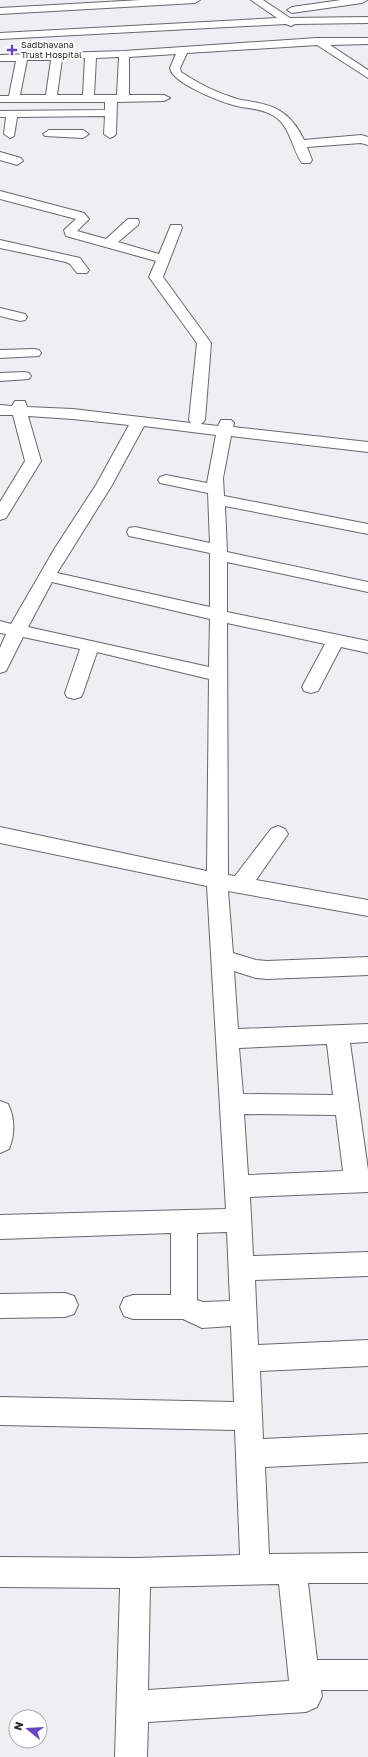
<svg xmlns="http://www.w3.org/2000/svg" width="368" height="1757" font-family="'Golos Text',sans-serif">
	<rect width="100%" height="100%" fill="#eeeff3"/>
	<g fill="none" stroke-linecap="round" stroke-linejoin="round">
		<defs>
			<g id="minor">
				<polygon points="141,0 200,0 195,3 0,14 0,8"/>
				<polygon points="251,0 263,0 290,18 368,17 368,23 295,24 291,26 286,24 0,39 0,33 277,18"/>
				<polygon points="341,0 367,0 362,3 292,13 287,10 292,7"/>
				<path d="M 317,38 L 368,38 L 368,44 L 330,45 L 368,70 L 368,78 L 317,45 L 187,53 L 180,68 L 181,72 C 197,83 218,93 237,99 C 244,101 251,101 258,103 C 281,107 294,119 304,140 L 361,135 L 368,137 L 368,145 L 361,143 L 307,147 L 312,160 L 310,163 L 302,163 C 291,147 291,127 274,116 C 262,108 247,109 233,105 C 219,101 172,83 170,68 L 176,54 L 129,57 L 129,95 L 164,95 L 170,98 L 164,101 L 117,102 L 116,134 L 114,136 L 110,138 L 104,134 L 105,116 L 17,117 L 14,136 L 10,138 L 4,134 L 6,117 L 0,117 L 0,111 L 105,110 L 105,102 L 0,102 L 0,96 L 9,96 L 16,61 L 0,61 L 0,55 L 124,51 ZM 119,57 L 117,95 L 94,95 L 96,58 ZM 85,58 L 83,95 L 57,95 L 62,59 ZM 27,60 L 51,60 L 46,95 L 20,95 Z"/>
				<polygon points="49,130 83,130 89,134 83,138 45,136 43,134"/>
				<polygon points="0,152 21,158 23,161 17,165 0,160"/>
				<path d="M 0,191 L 84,213 L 89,219 L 77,231 L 106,239 L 128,219 L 138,219 L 139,222 L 138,225 L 118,242 L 159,254 L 171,225 L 181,225 L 182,228 L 163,277 L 211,343 L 205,420 L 201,424 L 218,426 L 221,420 L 231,420 L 234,423 L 233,427 L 368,442 L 368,452 L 231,436 L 223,478 L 224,496 L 368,524 L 368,534 L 225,506 L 227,552 L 368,582 L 368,592 L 227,562 L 227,612 L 368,641 L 368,653 L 341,647 L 318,691 L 311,693 L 304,691 L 302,687 L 325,644 L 227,623 L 228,875 L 235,876 L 271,829 L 278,826 L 285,829 L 288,834 L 256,880 L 368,900 L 368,916 L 228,891 L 233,953 L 256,960 L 267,961 L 368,957 L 368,975 L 267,979 L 256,978 L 234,971 L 238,1029 L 368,1024 L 368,1042 L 350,1043 L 368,1170 L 368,1192 L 250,1197 L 253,1256 L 368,1252 L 368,1276 L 255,1280 L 258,1345 L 368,1340 L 368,1366 L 260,1371 L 263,1439 L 368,1434 L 368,1462 L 265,1467 L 269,1554 L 368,1553 L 368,1583 L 308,1583 L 317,1660 L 368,1660 L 368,1690 L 321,1690 L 322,1696 L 317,1707 L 306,1712 L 148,1722 L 147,1757 L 115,1757 L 120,1588 L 0,1587 L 0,1557 L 135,1558 L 240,1555 L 235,1430 L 0,1425 L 0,1397 L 234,1402 L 231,1326 L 202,1328 L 183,1319 L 133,1319 L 124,1316 L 120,1307 L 124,1298 L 133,1295 L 171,1295 L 171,1233 L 0,1239 L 0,1215 L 226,1209 L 207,886 L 0,843 L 0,827 L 207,871 L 209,679 L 97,652 L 83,693 L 81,697 L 74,699 L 67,697 L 65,693 L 80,649 L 23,637 L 6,671 L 0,673 L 0,648 L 6,634 L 0,633 L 0,621 L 11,624 L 55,548 L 96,485 L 129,425 L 73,419 L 28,416 L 41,461 L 6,518 L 0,520 L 0,502 L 25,461 L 13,415 L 0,415 L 0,405 L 12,406 L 15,401 L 25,401 L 27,407 L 73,409 L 191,423 L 189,420 L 197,343 L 149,277 L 156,261 L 66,236 L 64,230 L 76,219 L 0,199 ZM 144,426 L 216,435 L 207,483 L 166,475 L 160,477 L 158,480 L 160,483 L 208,493 L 210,543 L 135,527 L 129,528 L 127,532 L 129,536 L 210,553 L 210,607 L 57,573 L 112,485 ZM 52,582 L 210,619 L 209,667 L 28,627 ZM 327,1044 L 333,1095 L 243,1094 L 239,1048 ZM 244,1114 L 336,1115 L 343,1171 L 248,1175 ZM 227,1232 L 230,1301 L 203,1302 L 197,1300 L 197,1233 ZM 279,1584 L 289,1681 L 148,1690 L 150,1587 Z"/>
				<polygon points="0,240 80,258 89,270 87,273 77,273 70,264 66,262 0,248"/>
				<polygon points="0,308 25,314 27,317 25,320 20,321 0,316"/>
				<polygon points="34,349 39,350 41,353 39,356 0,358 0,350"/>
				<polygon points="24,372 29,373 31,376 29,379 0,381 0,373"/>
				<path d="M 0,1101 L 8,1104 C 15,1118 15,1135 9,1149 L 0,1153 Z"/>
				<polygon points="65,1293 74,1296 78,1305 74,1314 65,1317 0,1318 0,1294"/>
			</g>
		</defs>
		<use href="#minor" stroke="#67686c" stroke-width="2"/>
		<use href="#minor" fill="#fff" fill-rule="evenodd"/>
	</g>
	<path fill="#6946bf" stroke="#fff" stroke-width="1.5" d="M10 44h4v4h4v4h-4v4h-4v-4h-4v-4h4z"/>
	<g text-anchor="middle" stroke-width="4" stroke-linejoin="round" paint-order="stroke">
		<g font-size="9" fill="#2d2d2f" stroke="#fff" text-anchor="start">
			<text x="21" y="48">Sadbhavana<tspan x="21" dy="10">Trust Hospital</tspan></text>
		</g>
	</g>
	<g transform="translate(28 1729) rotate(288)"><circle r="19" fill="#ffffff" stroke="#ababac"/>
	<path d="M0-3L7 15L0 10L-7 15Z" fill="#6946bf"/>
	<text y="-6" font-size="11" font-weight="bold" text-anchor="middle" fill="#2d2d2f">N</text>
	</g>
</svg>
